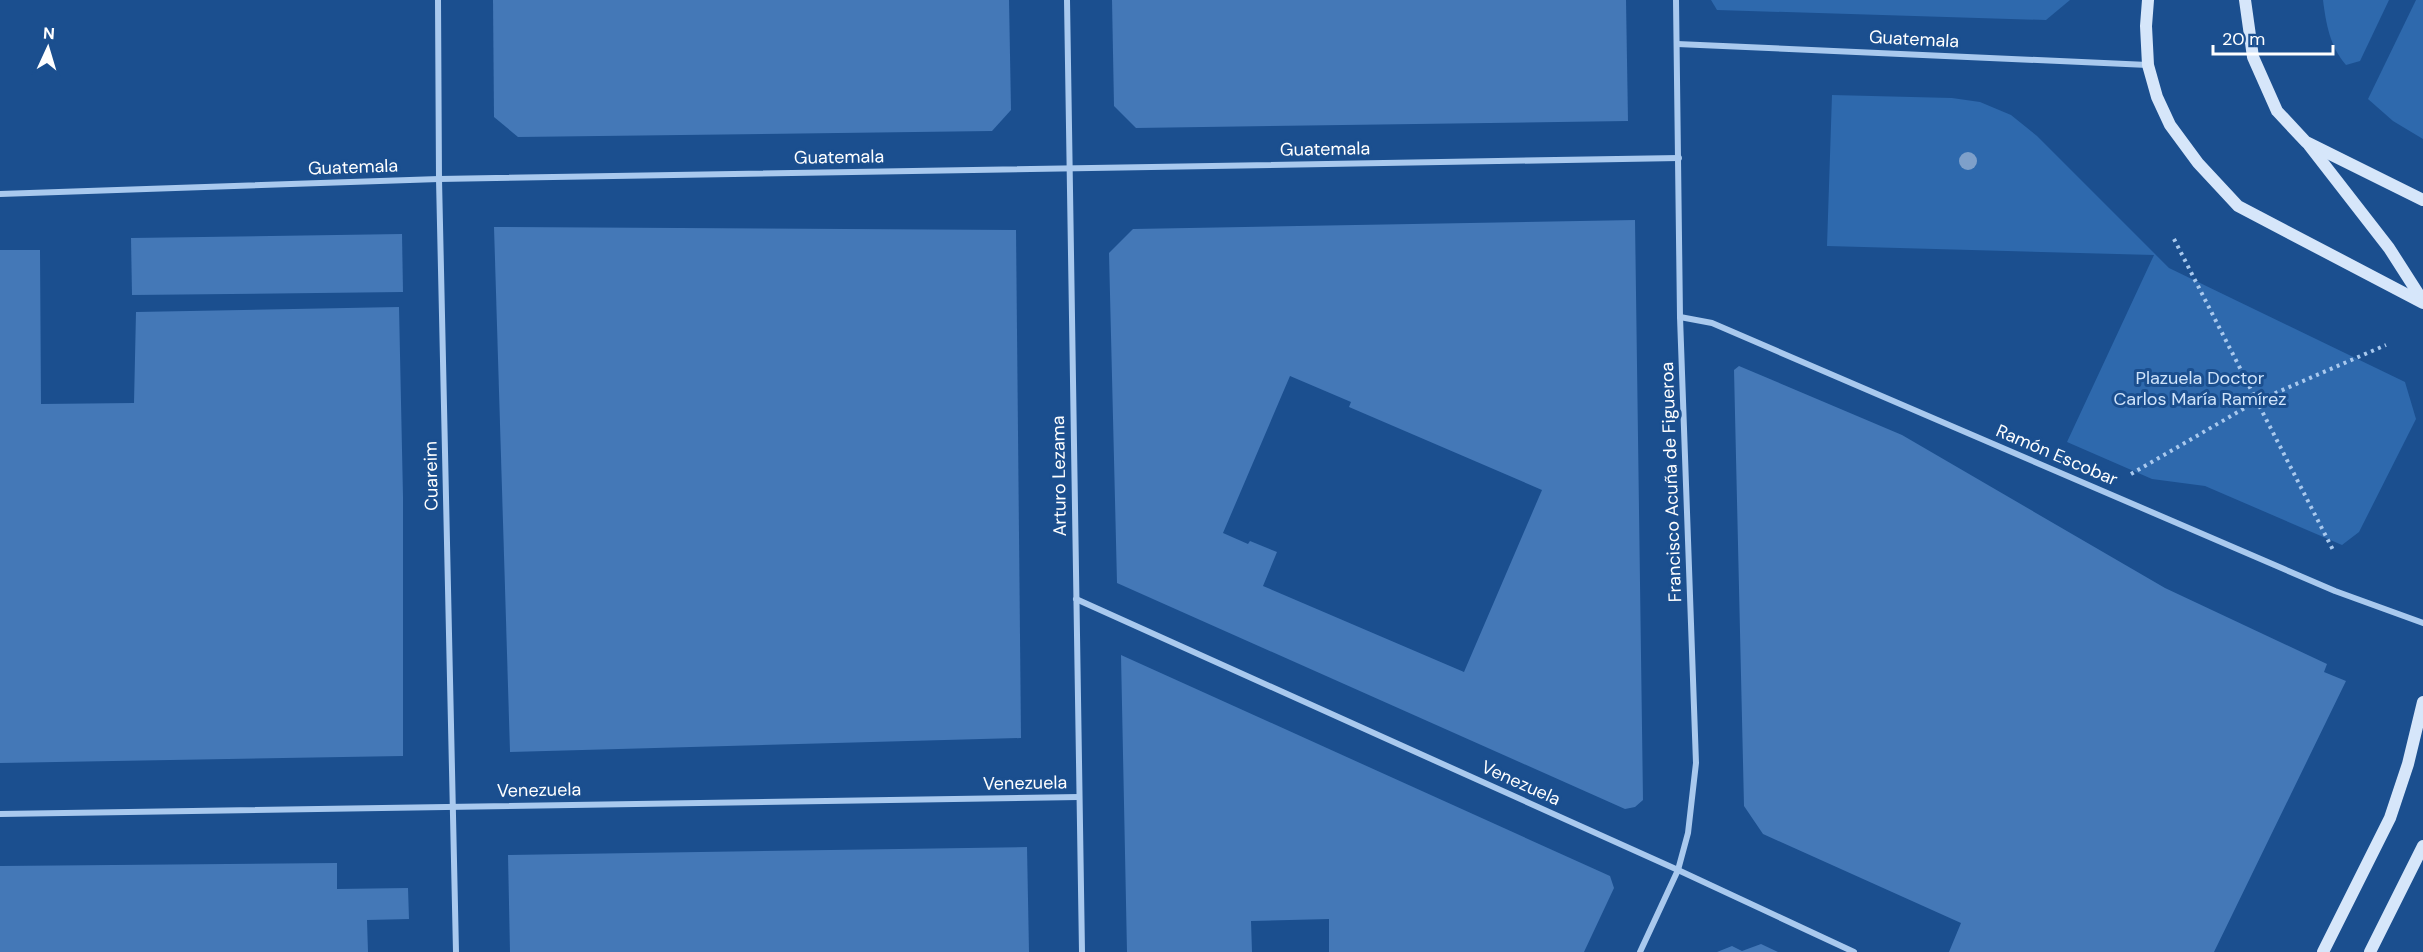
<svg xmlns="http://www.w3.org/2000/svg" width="2423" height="952" font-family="'DM Sans',sans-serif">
	<rect width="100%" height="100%" fill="#1b4f8f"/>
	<g fill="#2e69ad">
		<polygon points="1711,0 2070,0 2046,20 1717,10"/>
		<path d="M 2323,0 L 2389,0 L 2360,61 L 2346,65 C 2330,47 2326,24 2323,0 Z"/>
		<polygon points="2416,0 2423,0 2423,139 2393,121 2368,99"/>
		<polygon points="1832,95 1952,98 1980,102 2011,115 2037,136 2169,268 2405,382 2416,419 2359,532 2342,545 2205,486 2152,479 2067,442 2154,255 1827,246"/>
	</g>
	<g fill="#4478b7" fill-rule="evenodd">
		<polygon points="493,0 1009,0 1011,110 992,131 518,137 494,117"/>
		<polygon points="1112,0 1626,0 1628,121 1136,128 1114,106"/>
		<path d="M 1635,220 L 1643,800 L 1635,807 L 1625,809 L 1117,583 L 1109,253 L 1133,229 ZM 1290,376 L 1351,402 L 1349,407 L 1542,490 L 1464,672 L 1263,586 L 1277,552 L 1250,541 L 1248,544 L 1223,533 Z"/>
		<polygon points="494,227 1016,230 1021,738 510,752"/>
		<polygon points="402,234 403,292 132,295 131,238"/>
		<polygon points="0,250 40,250 41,404 134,403 136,312 399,307 403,497 403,756 0,763"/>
		<polygon points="1739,366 1902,435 2165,588 2327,664 2324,672 2346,681 2214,952 1949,952 1961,923 1763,834 1744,806 1734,370"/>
		<polygon points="1121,655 1610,876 1614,888 1584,952 1329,952 1329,919 1251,921 1252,952 1127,952"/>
		<polygon points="1027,847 1029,952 510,952 508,855"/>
		<polygon points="337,863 337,889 408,888 409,919 367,920 368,952 0,952 0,866"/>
		<polygon points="1761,944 1778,952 1717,952 1732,946 1742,951"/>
	</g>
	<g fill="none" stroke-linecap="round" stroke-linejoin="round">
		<g stroke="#a9c9ee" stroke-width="4" stroke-dasharray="3 4.5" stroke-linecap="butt">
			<polyline points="2174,239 2333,550"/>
			<polyline points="2131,474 2257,401 2386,345"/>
		</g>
		<g stroke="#a9c9ee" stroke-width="6">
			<polyline points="438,0 439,179 456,952"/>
			<polyline points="1067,0 1082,952"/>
			<polyline points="1677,44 2148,65"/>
			<polyline points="0,194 439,179 1679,158"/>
			<polyline points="1680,317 1712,323 2335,591 2423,623"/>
			<polyline points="1076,599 1678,870 1854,952"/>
			<polyline points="0,814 1079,797"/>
			<polyline points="1640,952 1678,870 1688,833 1696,763 1680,317 1676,0"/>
		</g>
		<g stroke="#d6e6fa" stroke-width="12">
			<polyline points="2148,0 2146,26 2148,65 2157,97 2170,125 2198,163 2238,206 2423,303"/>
			<polyline points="2245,0 2253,57 2277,111 2306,142 2423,200"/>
			<polyline points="2309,145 2389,248 2423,301"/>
			<polyline points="2323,952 2390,818 2408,764 2423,702"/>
			<polyline points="2370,952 2423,846"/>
		</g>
	</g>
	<circle fill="#7ea0ca" cx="1968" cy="161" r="9"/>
	<g text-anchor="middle" stroke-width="6" stroke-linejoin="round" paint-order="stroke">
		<g font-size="18" fill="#fff" stroke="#1b4f8f">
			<text transform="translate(1914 39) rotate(3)" y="6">Guatemala</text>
			<text transform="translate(1325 149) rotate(-1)" y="6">Guatemala</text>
			<text transform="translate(839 157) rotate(-1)" y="6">Guatemala</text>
			<text transform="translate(353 167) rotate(-2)" y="6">Guatemala</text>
			<text transform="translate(2057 455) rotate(23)" y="6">Ramón Escobar</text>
			<text transform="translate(431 476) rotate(-91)" y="6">Cuareim</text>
			<text transform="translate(1059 476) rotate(-91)" y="6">Arturo Lezama</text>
			<text transform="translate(1671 482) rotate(-92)" y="6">Francisco Acuña de Figueroa</text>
			<text transform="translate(1025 783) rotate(-1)" y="6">Venezuela</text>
			<text transform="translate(1521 783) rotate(24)" y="6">Venezuela</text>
			<text transform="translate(539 790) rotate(-1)" y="6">Venezuela</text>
		</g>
		<g font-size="18" fill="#cfe3fa" stroke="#1b4f8f">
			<text x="2200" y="384">Plazuela Doctor<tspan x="2200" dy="21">Carlos María Ramírez</tspan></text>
		</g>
	</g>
	<g transform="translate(48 48) rotate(4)" stroke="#1b4f8f" stroke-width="4.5" paint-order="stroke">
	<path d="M0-4.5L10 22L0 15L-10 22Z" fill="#ffffff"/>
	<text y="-9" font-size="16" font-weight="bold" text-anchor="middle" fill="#ffffff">N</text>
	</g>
	<path d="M2213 45v9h120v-9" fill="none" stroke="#ffffff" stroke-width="3"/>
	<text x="2222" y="45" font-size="18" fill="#ffffff" stroke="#1b4f8f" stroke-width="4.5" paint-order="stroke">20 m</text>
</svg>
